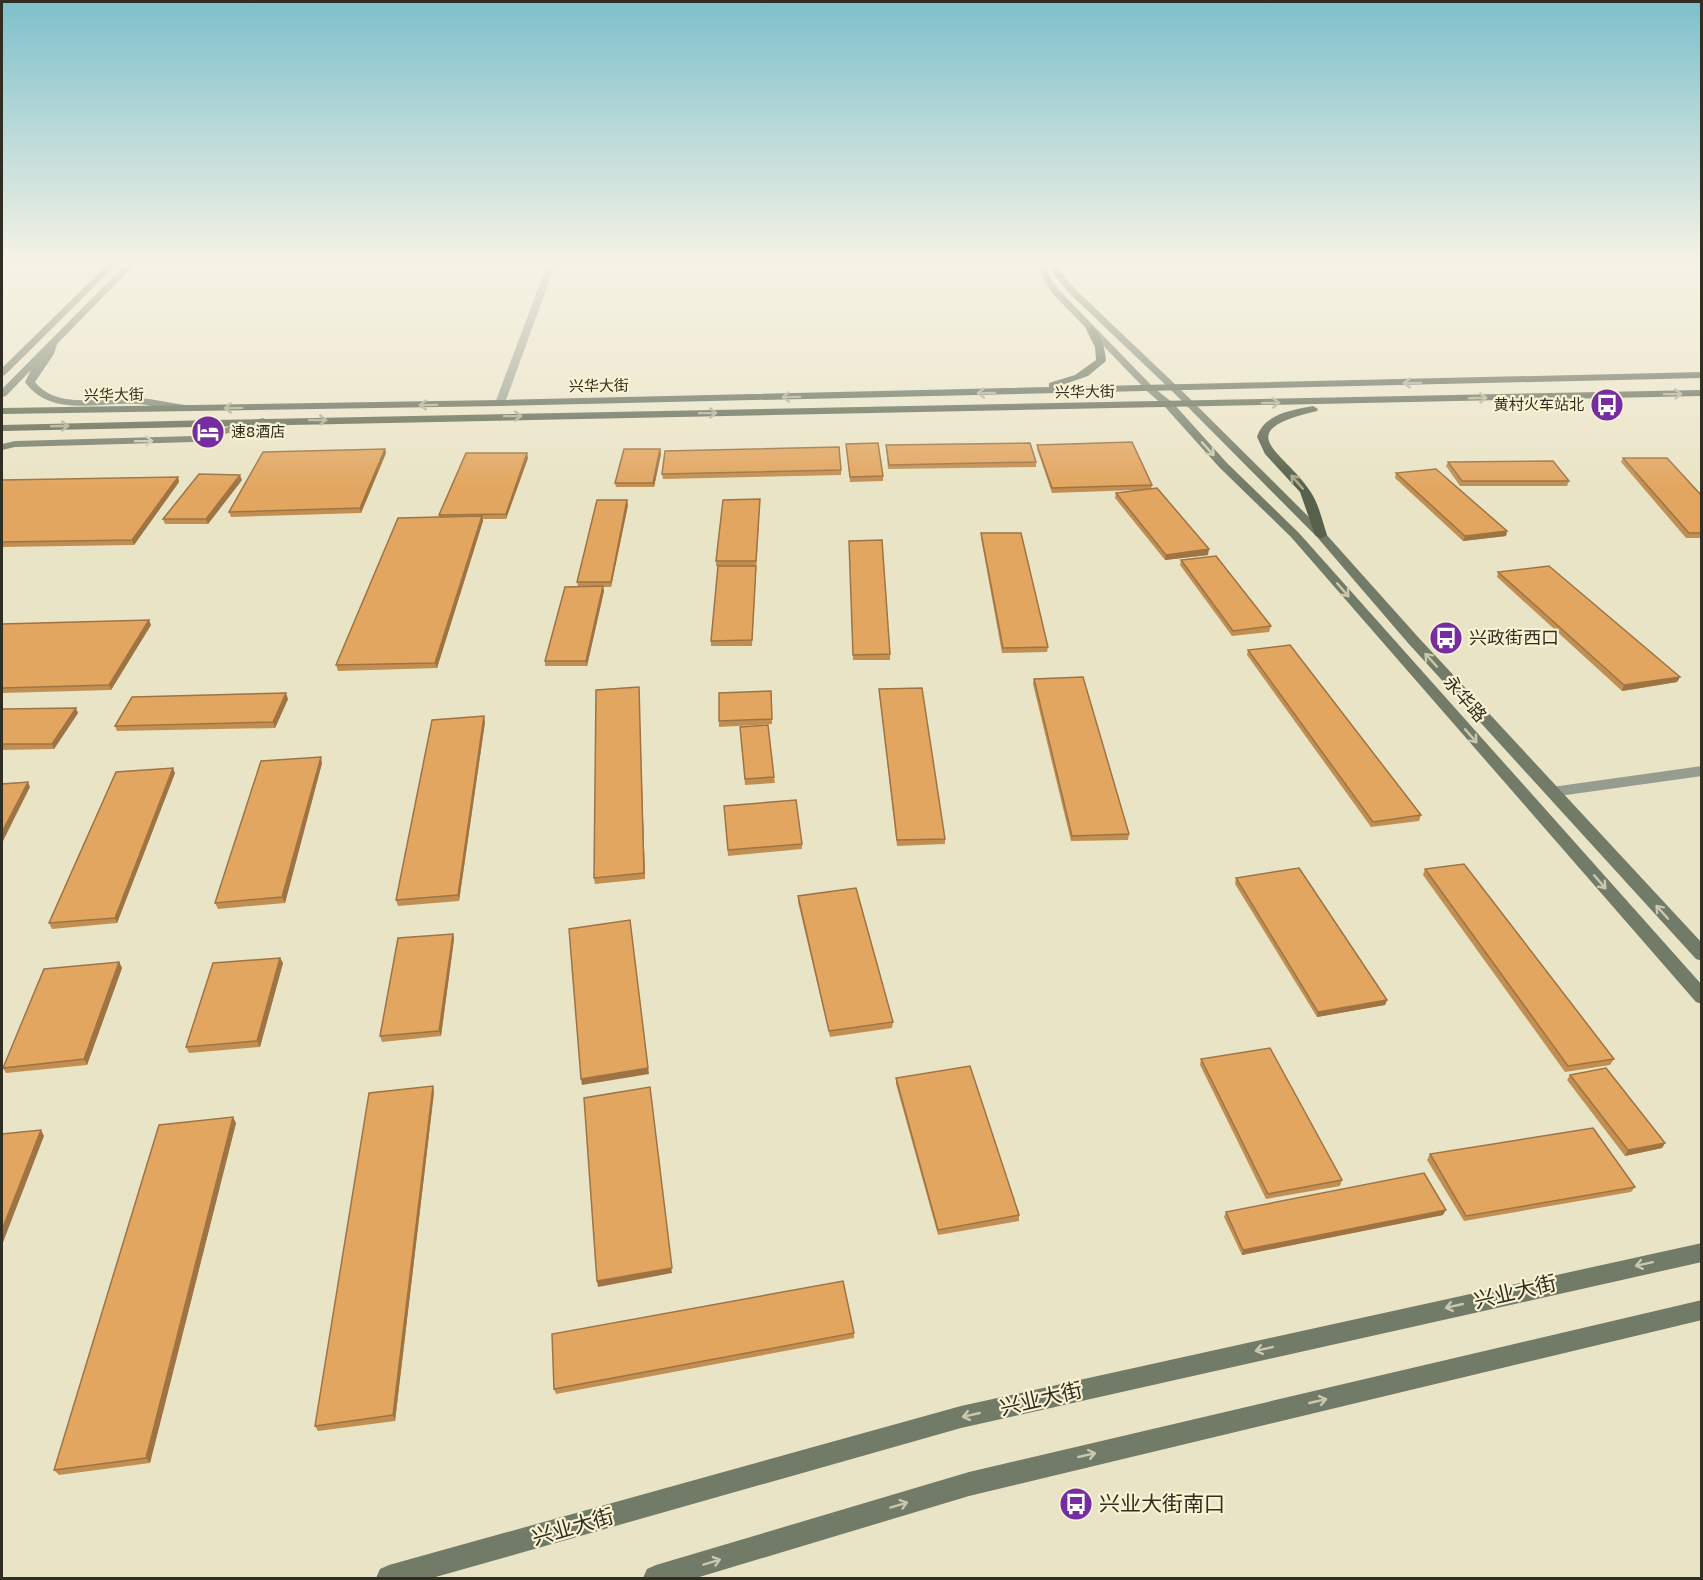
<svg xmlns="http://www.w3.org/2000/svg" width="1703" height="1580" font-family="'Golos Text','Noto Sans SC',sans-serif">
	<rect width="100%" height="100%" fill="#eae4c6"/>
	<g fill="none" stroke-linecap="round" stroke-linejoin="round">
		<g fill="#979c90" fill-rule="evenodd">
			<polygon points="547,265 555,265 505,403 496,405 495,403"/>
			<polygon points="1702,766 1702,776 1552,797 1544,792 1552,787"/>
		</g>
		<g fill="#727a68" fill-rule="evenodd">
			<polygon points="107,265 116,265 5,375 2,376 2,368"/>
			<path d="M 125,265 L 134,265 L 57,344 L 54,354 L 35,382 C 59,412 105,395 139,398 C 155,399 170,403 186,405 L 190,406 L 190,410 C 173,413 155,405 139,404 C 100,401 52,419 25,382 L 31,370 L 6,396 L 2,397 L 2,389 Z"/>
			<polygon points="1039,265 1047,265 1049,275 1058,289 1153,387 1173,403 1227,463 1299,533 1702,985 1702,1004 1696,1002 1291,537 1219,467 1165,407 1147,391 1052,293 1041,275"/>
			<polygon points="1051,265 1059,265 1062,273 1075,289 1178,387 1325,533 1418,637 1702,943 1702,961 1696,959 1408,643 1317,537 1172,391 1069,293 1054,274"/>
			<polygon points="263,418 268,421 267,423 194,442 15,447 2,450 2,444 15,441 194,436"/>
			<polygon points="1702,1243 1702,1262 961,1428 432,1578 376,1578 380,1569 389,1565 961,1406"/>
			<polygon points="1702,1300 1702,1320 969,1496 696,1578 643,1578 647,1569 656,1565 969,1472"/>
		</g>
		<g fill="#58614c" fill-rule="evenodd">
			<path d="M 1091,326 C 1102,333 1105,349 1106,361 L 1088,376 L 1056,387 L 1702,372 L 1702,378 L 500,406 L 2,414 L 2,408 L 500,400 L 1049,387 L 1049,383 L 1075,375 L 1096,360 L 1095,347 L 1086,329 Z"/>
			<polygon points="1702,390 1702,396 2,431 2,425 214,420"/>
			<path d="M 1313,406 L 1318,409 L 1317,411 C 1228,432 1283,450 1310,491 C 1319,504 1322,520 1327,535 L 1321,539 L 1315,535 L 1300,492 L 1265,454 L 1257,437 C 1264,414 1292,410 1313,406 Z"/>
		</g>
	</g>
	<g fill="#c28f53">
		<polygon points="846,444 883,476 883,481 850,482"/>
		<polygon points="886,445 1036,462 1036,467 888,469"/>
		<polygon points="1037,445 1152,485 1151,489 1208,555 1165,560 1115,498 1116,493 1136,490 1052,493 1037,449"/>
		<polygon points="385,449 386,453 361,513 231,517 229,512"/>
		<polygon points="660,449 661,454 654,487 616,487 615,483"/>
		<polygon points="528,458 506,519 483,519 483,521 437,668 338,671 336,665 440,517 439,515"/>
		<polygon points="1623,458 1701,495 1701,538 1686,538 1621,462"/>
		<polygon points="1448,462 1569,481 1567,486 1460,486 1446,466"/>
		<polygon points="841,470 841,475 663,479 662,474"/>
		<polygon points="1396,473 1507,531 1506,536 1463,541 1395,478"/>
		<polygon points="178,477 179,482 134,545 2,547 2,480"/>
		<polygon points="242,480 208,524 165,524 163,519"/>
		<polygon points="760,499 752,646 711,646 711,641 718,566 716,566 716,561"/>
		<polygon points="628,505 611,587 603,587 604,591 587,666 545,666 545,661 578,586 577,582"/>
		<polygon points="981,533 1048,647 1047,652 1002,653 981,538"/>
		<polygon points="849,541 890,654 890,660 853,660"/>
		<polygon points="1181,560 1271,626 1269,632 1232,636 1180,565"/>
		<polygon points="1498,572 1680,677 1677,682 1622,691 1497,577"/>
		<polygon points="2,624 151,625 111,690 2,693"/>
		<polygon points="1248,650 1421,815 1419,821 1371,827 1247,655"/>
		<polygon points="1034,679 1129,834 1128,840 1071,841 1033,684"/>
		<polygon points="879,689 945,839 945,844 897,846"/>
		<polygon points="771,691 772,724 719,727 719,721"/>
		<polygon points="639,692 645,879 595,884 594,878"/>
		<polygon points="288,699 275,728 117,731 115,726"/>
		<polygon points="2,709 78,713 54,749 2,750"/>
		<polygon points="485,722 459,901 398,906 396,900"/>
		<polygon points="740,727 774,777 775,783 745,785"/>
		<polygon points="322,763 285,903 218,909 215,903"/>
		<polygon points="175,773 117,923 52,929 49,923"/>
		<polygon points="724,806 802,844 802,849 728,856"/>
		<polygon points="1425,869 1614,1059 1610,1065 1565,1072 1423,875"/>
		<polygon points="1236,878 1387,1000 1385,1005 1317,1017 1235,884"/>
		<polygon points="798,896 893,1022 892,1028 830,1037 798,902"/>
		<polygon points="453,934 454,939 441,1036 382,1042 380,1036"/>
		<polygon points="280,958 283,963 260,1047 189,1053 186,1047"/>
		<polygon points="119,962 122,968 87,1065 6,1073 3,1068"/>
		<polygon points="1201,1059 1342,1180 1340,1186 1266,1199 1200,1065"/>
		<polygon points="1570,1075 1665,1143 1662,1148 1625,1156 1567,1080"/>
		<polygon points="896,1078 1019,1215 1019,1221 938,1235 896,1084"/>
		<polygon points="434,1092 395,1421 318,1431 315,1426"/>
		<polygon points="236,1123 150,1463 59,1475 54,1470"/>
		<polygon points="1430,1154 1635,1187 1631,1192 1464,1221 1427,1160"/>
		<polygon points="1226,1212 1443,1215 1242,1255 1224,1217"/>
		<polygon points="854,1333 854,1338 556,1394 554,1389"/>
	</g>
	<g fill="#9e7444">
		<polygon points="385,449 386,453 361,513 360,508"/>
		<polygon points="660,449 661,454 654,487 653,483"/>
		<polygon points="527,453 528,458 506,519 506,514"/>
		<polygon points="240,475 242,480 208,524 206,519"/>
		<polygon points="178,477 179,482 134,545 132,540"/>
		<polygon points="627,500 628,505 611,587 611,582"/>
		<polygon points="482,516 483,521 437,668 435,663"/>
		<polygon points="1507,531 1506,536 1463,541 1465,536"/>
		<polygon points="1209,549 1208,555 1165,560 1166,555"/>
		<polygon points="603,586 604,591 587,666 586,661"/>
		<polygon points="149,620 151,625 111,690 109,685"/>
		<polygon points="1680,677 1677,682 1622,691 1624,685"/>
		<polygon points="639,687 639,692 645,879 644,873"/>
		<polygon points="286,693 288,699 275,728 273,722"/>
		<polygon points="76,708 78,713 54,749 52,744"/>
		<polygon points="484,716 485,722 459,901 458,895"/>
		<polygon points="321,757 322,763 285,903 282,897"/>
		<polygon points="173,768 175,773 117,923 115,918"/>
		<polygon points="28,782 30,787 2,843 2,832"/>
		<polygon points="630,920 649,1074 582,1085 581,1079"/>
		<polygon points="453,934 454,939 441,1036 439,1031"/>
		<polygon points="280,958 283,963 260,1047 257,1041"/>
		<polygon points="119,962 122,968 87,1065 84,1059"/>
		<polygon points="1387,1000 1385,1005 1317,1017 1318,1012"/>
		<polygon points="433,1086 434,1092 395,1421 393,1415"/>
		<polygon points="650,1087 672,1273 598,1287 597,1281"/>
		<polygon points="233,1117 236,1123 150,1463 146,1458"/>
		<polygon points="41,1130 44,1136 2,1245 2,1230"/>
		<polygon points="1665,1143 1662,1148 1625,1156 1628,1150"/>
		<polygon points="1446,1210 1443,1215 1242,1255 1243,1250"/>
	</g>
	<g fill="#e2a661" stroke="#9e7444" stroke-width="1.5">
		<polygon points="1132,442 1152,485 1052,488 1037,445"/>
		<polygon points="878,443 883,476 850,477 846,444"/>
		<polygon points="1030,443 1036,462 889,465 886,445"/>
		<polygon points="839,447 841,470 662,474 665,451"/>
		<polygon points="385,449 360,508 229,512 263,452"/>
		<polygon points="624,449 660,449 653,483 615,483"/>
		<polygon points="466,453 527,453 506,514 439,515"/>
		<polygon points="1623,458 1667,458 1701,495 1701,533 1689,533"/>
		<polygon points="1553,461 1569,481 1462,481 1448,462"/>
		<polygon points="1436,469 1507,531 1465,536 1396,473"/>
		<polygon points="199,474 240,475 206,519 163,519"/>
		<polygon points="178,477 132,540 2,542 2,480"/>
		<polygon points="1157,488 1209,549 1166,555 1116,493"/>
		<polygon points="760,499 756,561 716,561 723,500"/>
		<polygon points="597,500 627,500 611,582 577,582"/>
		<polygon points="482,516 435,663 336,665 398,518"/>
		<polygon points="981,533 1021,533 1048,647 1003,648"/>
		<polygon points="882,540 890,654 853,655 849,541"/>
		<polygon points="1216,556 1271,626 1233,631 1181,560"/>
		<polygon points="718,566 756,566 752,640 711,641"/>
		<polygon points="1549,566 1680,677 1624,685 1498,572"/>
		<polygon points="603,586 586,661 545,661 565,587"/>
		<polygon points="149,620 109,685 2,688 2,624"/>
		<polygon points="1290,645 1421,815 1373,822 1248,650"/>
		<polygon points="1083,677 1129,834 1072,836 1034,679"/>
		<polygon points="639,687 644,873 594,878 596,690"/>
		<polygon points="922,688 945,839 897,840 879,689"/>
		<polygon points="771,691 772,719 719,721 719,693"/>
		<polygon points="286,693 273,722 115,726 132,697"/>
		<polygon points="76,708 52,744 2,744 2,709"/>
		<polygon points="484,716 458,895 396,900 432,720"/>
		<polygon points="768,725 774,777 745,779 740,727"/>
		<polygon points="321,757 282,897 215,903 261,761"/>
		<polygon points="173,768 115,918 49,923 116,772"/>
		<polygon points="28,782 2,832 2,784"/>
		<polygon points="796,800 802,844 728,850 724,806"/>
		<polygon points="1464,864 1614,1059 1568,1066 1425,869"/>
		<polygon points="1299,868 1387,1000 1318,1012 1236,878"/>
		<polygon points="856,888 893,1022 829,1031 798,896"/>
		<polygon points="630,920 648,1068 581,1079 569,929"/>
		<polygon points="453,934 439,1031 380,1036 398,938"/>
		<polygon points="280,958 257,1041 186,1047 213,963"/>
		<polygon points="119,962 84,1059 3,1068 44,969"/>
		<polygon points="1270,1048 1342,1180 1268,1194 1201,1059"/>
		<polygon points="970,1066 1019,1215 938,1230 896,1078"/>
		<polygon points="1606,1068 1665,1143 1628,1150 1570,1075"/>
		<polygon points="433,1086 393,1415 315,1426 369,1093"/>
		<polygon points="650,1087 672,1268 597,1281 584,1098"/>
		<polygon points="233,1117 146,1458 54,1470 159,1125"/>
		<polygon points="1593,1128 1635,1187 1466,1216 1430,1154"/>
		<polygon points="41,1130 2,1230 2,1134"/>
		<polygon points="1424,1173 1446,1210 1243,1250 1226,1212"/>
		<polygon points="843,1281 854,1333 554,1389 552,1334"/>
	</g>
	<defs><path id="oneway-shaft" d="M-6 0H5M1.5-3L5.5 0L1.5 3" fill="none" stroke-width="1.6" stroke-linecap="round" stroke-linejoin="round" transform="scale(1.5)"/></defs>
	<g stroke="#a8aa90">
		<use href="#oneway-shaft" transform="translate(1412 383) rotate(179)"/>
		<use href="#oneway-shaft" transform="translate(986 393) rotate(179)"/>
		<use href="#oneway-shaft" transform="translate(1673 394) rotate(-1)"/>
		<use href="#oneway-shaft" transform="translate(791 397) rotate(179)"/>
		<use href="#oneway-shaft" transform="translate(1478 398) rotate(-2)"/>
		<use href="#oneway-shaft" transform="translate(1271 403) rotate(-1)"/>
		<use href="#oneway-shaft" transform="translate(428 405) rotate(179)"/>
		<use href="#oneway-shaft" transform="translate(233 408) rotate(179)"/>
		<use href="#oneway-shaft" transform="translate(708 413) rotate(-1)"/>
		<use href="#oneway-shaft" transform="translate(513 416) rotate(-1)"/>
		<use href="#oneway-shaft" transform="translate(318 420) rotate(-1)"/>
		<use href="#oneway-shaft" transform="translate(60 426) rotate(-2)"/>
		<use href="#oneway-shaft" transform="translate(1297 482) rotate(-131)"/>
	</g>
	<g stroke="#c9c8ae">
		<use href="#oneway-shaft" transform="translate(144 441) rotate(-1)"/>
		<use href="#oneway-shaft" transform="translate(1208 449) rotate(48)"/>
		<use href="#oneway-shaft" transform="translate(1343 590) rotate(49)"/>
		<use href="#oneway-shaft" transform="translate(1431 660) rotate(-132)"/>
		<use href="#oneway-shaft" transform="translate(1471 736) rotate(49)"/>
		<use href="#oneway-shaft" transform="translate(1600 882) rotate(49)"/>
		<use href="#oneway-shaft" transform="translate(1662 912) rotate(-132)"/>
		<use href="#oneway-shaft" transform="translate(1644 1264) rotate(168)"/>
		<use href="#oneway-shaft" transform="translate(1454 1306) rotate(167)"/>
		<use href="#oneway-shaft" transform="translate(1264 1349) rotate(167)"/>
		<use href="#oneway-shaft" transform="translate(1318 1401) rotate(-13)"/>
		<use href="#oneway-shaft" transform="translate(971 1415) rotate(167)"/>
		<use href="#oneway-shaft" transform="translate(1087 1455) rotate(-13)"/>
		<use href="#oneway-shaft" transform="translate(899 1505) rotate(-17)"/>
		<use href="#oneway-shaft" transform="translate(712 1562) rotate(-17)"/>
	</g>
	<linearGradient id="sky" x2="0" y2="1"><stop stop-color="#7dc0cb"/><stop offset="0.54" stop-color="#f6f3e5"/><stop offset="1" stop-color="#f6f3e5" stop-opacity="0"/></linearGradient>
	<rect width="1703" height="487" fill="url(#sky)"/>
	<defs>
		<symbol id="bus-disc" viewBox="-11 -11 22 22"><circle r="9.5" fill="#762da0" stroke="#f8f2d3"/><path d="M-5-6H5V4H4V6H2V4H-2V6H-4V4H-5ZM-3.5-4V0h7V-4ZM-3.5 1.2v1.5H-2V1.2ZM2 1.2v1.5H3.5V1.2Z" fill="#fff"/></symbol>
		<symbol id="hotel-disc" viewBox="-11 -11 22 22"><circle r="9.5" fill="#762da0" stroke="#f8f2d3"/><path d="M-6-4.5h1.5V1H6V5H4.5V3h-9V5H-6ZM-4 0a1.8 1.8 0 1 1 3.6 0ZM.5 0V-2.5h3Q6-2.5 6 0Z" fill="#fff"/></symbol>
	</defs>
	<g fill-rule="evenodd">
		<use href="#bus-disc" x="1588" y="386" width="38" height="38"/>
		<use href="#hotel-disc" x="189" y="413" width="38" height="38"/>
		<use href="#bus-disc" x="1427" y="619" width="38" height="38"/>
		<use href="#bus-disc" x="1057" y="1485" width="38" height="38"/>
	</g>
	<g text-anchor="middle" stroke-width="4.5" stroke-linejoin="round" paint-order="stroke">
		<g font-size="15" fill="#302e22" stroke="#f8f2d3">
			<text transform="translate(599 386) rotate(-1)" y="5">兴华大街</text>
			<text transform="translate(1085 392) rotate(-1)" y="5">兴华大街</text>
			<text transform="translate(114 395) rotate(-1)" y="5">兴华大街</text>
		</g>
		<g font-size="15" fill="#302e22" stroke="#f8f2d3" text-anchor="end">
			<text x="1584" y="410">黄村火车站北</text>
			<text x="231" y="437" text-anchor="start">速8酒店</text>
		</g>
		<g font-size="18" fill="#302e22" stroke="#f8f2d3" text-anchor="start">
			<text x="1469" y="644">兴政街西口</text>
		</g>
		<g font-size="18" fill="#302e22" stroke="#f8f2d3">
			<text transform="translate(1465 699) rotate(49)" y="6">永华路</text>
		</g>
		<g font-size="21" fill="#302e22" stroke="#f8f2d3">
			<text transform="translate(1515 1292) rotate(-13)" y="7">兴业大街</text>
			<text transform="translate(1041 1399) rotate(-13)" y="7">兴业大街</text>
			<text transform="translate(573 1527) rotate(-16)" y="7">兴业大街</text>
		</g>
		<g font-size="21" fill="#302e22" stroke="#f8f2d3" text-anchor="start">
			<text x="1099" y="1511">兴业大街南口</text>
		</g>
	</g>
	<rect width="1703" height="1580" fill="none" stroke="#302e22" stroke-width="6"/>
</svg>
